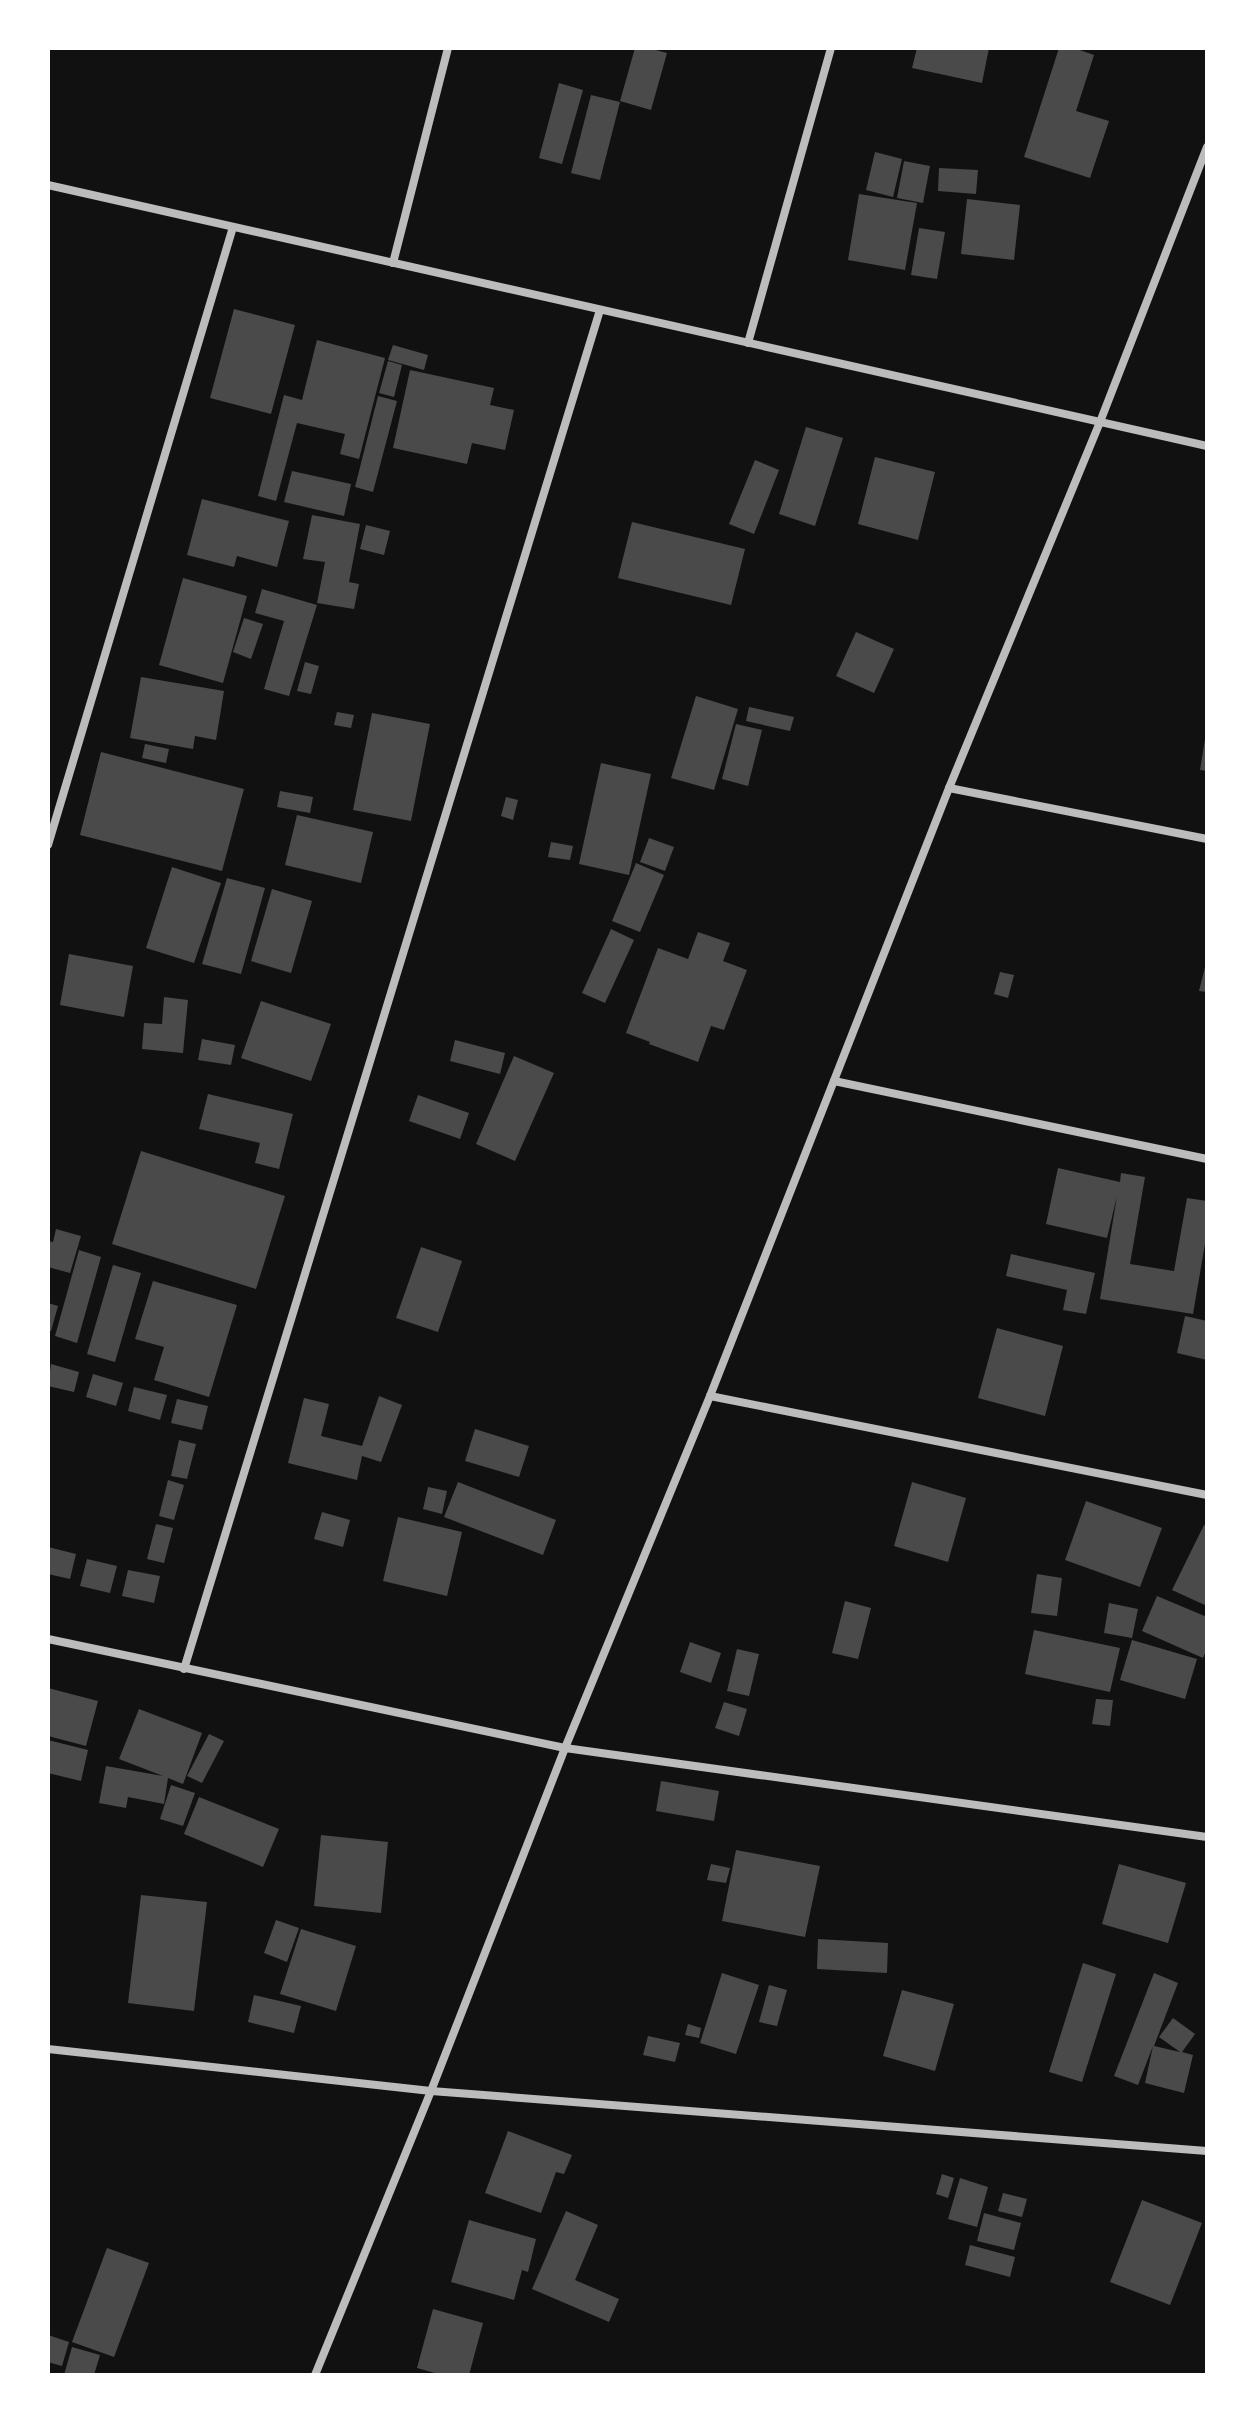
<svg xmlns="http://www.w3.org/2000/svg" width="1255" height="2423" font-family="'Sofia Sans Condensed',sans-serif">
	<rect width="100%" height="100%" fill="#111"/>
	<g fill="#4a4a4a">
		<polygon points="635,48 648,48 667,53 651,110 620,101"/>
		<polygon points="917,48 989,48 982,83 912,68"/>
		<polygon points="1059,48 1074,48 1094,55 1076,111 1109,121 1090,178 1024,157"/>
		<polygon points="559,83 583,90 562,164 539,158"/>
		<polygon points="591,95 620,102 600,180 571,173"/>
		<polygon points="875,152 902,159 893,197 866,190"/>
		<polygon points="904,161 930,166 923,203 897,198"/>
		<polygon points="939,168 978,170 976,194 938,191"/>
		<polygon points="859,194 917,203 905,270 848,260"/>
		<polygon points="967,199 1020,205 1014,260 961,254"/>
		<polygon points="919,228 945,232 937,279 911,275"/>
		<polygon points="234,309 295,325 271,414 210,398"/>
		<polygon points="317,340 385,358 359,459 340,454 345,434 297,423 276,501 258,496 284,395 302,400"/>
		<polygon points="393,345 428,355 424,370 388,360"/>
		<polygon points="388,361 402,365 394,397 379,393"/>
		<polygon points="410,370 494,388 490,405 514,410 505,450 472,443 467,464 393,448"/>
		<polygon points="378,396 397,401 373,492 355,487"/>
		<polygon points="806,427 843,438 815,526 779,514"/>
		<polygon points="875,457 935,472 918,540 858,524"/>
		<polygon points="755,460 779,470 754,534 729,524"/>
		<polygon points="292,471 351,484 344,516 284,502"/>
		<polygon points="202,499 289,521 277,567 237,556 234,567 187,555"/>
		<polygon points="312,515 360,524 349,582 359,584 354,609 317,603 325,562 303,559"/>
		<polygon points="632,522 745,549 731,605 618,578"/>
		<polygon points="366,525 390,531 384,555 360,549"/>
		<polygon points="183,578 247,596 223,683 159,665"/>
		<polygon points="262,589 317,605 289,696 264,689 284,621 255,613"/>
		<polygon points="244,618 263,624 251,659 233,652"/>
		<polygon points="856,632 894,649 874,693 836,676"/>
		<polygon points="305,662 319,666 311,694 297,691"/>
		<polygon points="141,677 224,691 216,740 195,736 193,749 130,738"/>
		<polygon points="696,696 738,709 714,790 671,778"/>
		<polygon points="749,707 794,717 790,731 746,721"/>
		<polygon points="337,712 354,715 351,728 334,725"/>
		<polygon points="372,713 430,724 411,821 353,810"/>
		<polygon points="736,724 762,730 748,786 722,779"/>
		<polygon points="1205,739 1207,739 1207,771 1200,770"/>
		<polygon points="145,744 169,749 166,763 142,758"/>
		<polygon points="101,752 244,789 222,871 80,835"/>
		<polygon points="601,763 651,774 629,875 579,864"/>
		<polygon points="280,791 313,797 310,813 277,807"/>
		<polygon points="506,797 518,800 513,820 501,816"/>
		<polygon points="297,815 373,832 361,883 285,865"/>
		<polygon points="649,838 674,847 665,871 640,862"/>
		<polygon points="551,842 573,846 570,860 548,857"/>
		<polygon points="636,863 664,875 640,932 612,921"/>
		<polygon points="172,867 221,883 194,963 146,948"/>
		<polygon points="227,878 265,888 241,974 202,964"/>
		<polygon points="272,889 312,901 291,973 251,961"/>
		<polygon points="611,929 634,940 605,1003 582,993"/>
		<polygon points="698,932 730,943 723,961 747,970 724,1030 711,1026 698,1062 649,1044 650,1042 626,1033 658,948 688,959"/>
		<polygon points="69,954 133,966 124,1017 60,1005"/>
		<polygon points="1206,963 1207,963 1207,992 1199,991"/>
		<polygon points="1000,972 1014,975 1008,998 994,994"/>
		<polygon points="164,997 188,1000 183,1053 142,1049 144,1023 162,1024"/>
		<polygon points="261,1001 331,1024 311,1081 241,1058"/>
		<polygon points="202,1039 235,1045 231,1065 198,1060"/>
		<polygon points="455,1040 505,1053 500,1074 450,1061"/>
		<polygon points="514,1056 554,1073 515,1161 476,1144"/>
		<polygon points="208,1094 293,1114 279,1169 255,1163 260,1143 199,1129"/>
		<polygon points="418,1095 469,1113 460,1139 409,1121"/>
		<polygon points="141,1151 285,1196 256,1289 112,1244"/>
		<polygon points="1058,1168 1120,1182 1121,1173 1145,1177 1130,1264 1174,1271 1187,1198 1207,1201 1207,1232 1193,1314 1100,1299 1117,1196 1107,1238 1046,1224"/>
		<polygon points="56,1229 81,1236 70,1273 48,1267 48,1241 53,1242"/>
		<polygon points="421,1247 462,1261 438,1332 396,1318"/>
		<polygon points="79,1250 101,1257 77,1343 55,1336"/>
		<polygon points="1011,1254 1095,1273 1086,1314 1063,1310 1067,1290 1006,1276"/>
		<polygon points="113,1265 141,1273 115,1362 87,1354"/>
		<polygon points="153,1281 237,1305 209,1397 154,1380 164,1347 135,1339"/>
		<polygon points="48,1303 58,1306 51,1331 48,1331"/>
		<polygon points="1185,1316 1207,1321 1207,1360 1177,1353"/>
		<polygon points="997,1328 1063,1346 1045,1416 978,1398"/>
		<polygon points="51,1364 79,1372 74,1392 48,1386"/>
		<polygon points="93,1374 123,1383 116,1406 86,1397"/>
		<polygon points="134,1387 167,1395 160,1420 128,1411"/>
		<polygon points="379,1396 402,1405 381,1462 362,1456 357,1480 288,1463 304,1398 329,1404 321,1436 362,1446"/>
		<polygon points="177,1399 208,1406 202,1430 171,1423"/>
		<polygon points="475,1429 529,1446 519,1477 465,1461"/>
		<polygon points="179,1440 196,1444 187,1479 171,1476"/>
		<polygon points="168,1480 184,1485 174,1520 159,1516"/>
		<polygon points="458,1482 556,1520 543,1555 444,1517"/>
		<polygon points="912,1482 966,1498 948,1562 894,1546"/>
		<polygon points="428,1487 447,1491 442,1514 423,1509"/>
		<polygon points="1086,1501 1162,1528 1140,1587 1065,1560"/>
		<polygon points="322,1512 350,1520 343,1547 314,1539"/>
		<polygon points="398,1517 462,1532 447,1596 383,1581"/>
		<polygon points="156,1524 173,1528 164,1563 147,1559"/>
		<polygon points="1204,1525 1207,1526 1207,1606 1172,1590"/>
		<polygon points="48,1547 76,1554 70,1579 48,1574"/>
		<polygon points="87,1559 117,1566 110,1593 80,1586"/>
		<polygon points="128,1570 160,1576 154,1603 122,1596"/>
		<polygon points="1037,1574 1062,1578 1057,1616 1031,1613"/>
		<polygon points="1157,1596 1207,1617 1207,1649 1203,1658 1142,1631"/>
		<polygon points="845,1601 871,1608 858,1659 832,1653"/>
		<polygon points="1109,1603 1138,1609 1132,1638 1104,1633"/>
		<polygon points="1034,1630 1120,1648 1110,1692 1025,1674"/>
		<polygon points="1132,1640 1197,1659 1185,1699 1120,1680"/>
		<polygon points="690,1642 721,1653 711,1683 680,1672"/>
		<polygon points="737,1649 759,1654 749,1696 727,1691"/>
		<polygon points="48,1688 98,1701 86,1746 48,1736"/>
		<polygon points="1096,1699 1113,1700 1110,1726 1092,1724"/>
		<polygon points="724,1702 747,1709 739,1736 715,1728"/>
		<polygon points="139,1709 202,1733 183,1784 168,1778 164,1804 128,1797 126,1808 99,1803 106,1766 163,1776 119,1759"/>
		<polygon points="209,1734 224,1741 202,1783 187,1776"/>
		<polygon points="48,1740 88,1750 81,1781 48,1773"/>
		<polygon points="661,1781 719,1791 714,1821 656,1811"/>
		<polygon points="171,1785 195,1793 183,1826 160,1819"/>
		<polygon points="199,1797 279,1829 263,1867 184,1834"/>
		<polygon points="321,1835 388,1842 381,1913 314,1906"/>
		<polygon points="736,1850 820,1866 805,1937 722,1921"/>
		<polygon points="711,1864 730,1868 726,1883 707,1880"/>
		<polygon points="1119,1864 1186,1883 1168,1943 1102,1924"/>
		<polygon points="141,1895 207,1902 194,2011 128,2003"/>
		<polygon points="276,1920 299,1928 287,1962 264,1953"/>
		<polygon points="301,1929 356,1946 336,2011 280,1994"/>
		<polygon points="818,1939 888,1943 887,1973 817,1969"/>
		<polygon points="1083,1963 1116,1974 1082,2082 1049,2072"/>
		<polygon points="722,1973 759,1985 736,2054 700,2043"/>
		<polygon points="1154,1973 1178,1983 1154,2046 1180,2052 1159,2037 1173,2018 1195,2034 1182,2052 1193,2055 1184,2093 1145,2083 1153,2046 1138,2085 1114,2076"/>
		<polygon points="769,1985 787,1990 777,2026 759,2022"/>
		<polygon points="902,1990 954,2004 935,2071 883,2056"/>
		<polygon points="254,1995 301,2006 294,2033 248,2022"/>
		<polygon points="688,2024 701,2028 699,2038 685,2035"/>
		<polygon points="648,2036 680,2043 675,2062 643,2055"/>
		<polygon points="508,2131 572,2155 564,2174 556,2172 541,2213 485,2193"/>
		<polygon points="942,2174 954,2178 948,2198 936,2194"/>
		<polygon points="960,2178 988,2187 977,2227 948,2219"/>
		<polygon points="1003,2193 1027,2199 1022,2217 998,2211"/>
		<polygon points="1142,2200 1202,2223 1170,2305 1110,2282"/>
		<polygon points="566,2211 598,2225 575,2280 619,2299 609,2322 532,2289"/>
		<polygon points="984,2213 1021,2223 1014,2250 977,2241"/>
		<polygon points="469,2220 536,2239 528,2272 522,2270 514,2300 451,2282"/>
		<polygon points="970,2245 1015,2257 1010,2277 965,2265"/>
		<polygon points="107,2248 149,2263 114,2357 72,2342"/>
		<polygon points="433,2309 483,2323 469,2375 442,2375 417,2368"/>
		<polygon points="48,2335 69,2342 62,2366 48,2362"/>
		<polygon points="72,2347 100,2355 94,2375 64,2375"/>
	</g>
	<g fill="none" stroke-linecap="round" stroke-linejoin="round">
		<g stroke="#bcbcbc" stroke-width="8">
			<polyline points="48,185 1207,446"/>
			<polyline points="393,263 448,48"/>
			<polyline points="748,343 831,48"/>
			<polyline points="949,788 1207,839"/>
			<polyline points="48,845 233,227"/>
			<polyline points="834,1081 1207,1159"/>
			<polyline points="710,1396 1207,1495"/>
			<polyline points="48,1639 565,1748 1207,1837"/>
			<polyline points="184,1669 600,310"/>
			<polyline points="48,2049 431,2091 1207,2151"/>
			<polyline points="315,2375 431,2091 565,1748 710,1396 949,788 1100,422 1207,147"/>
		</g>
	</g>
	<rect width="1255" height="2423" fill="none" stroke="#ffffff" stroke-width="100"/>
</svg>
